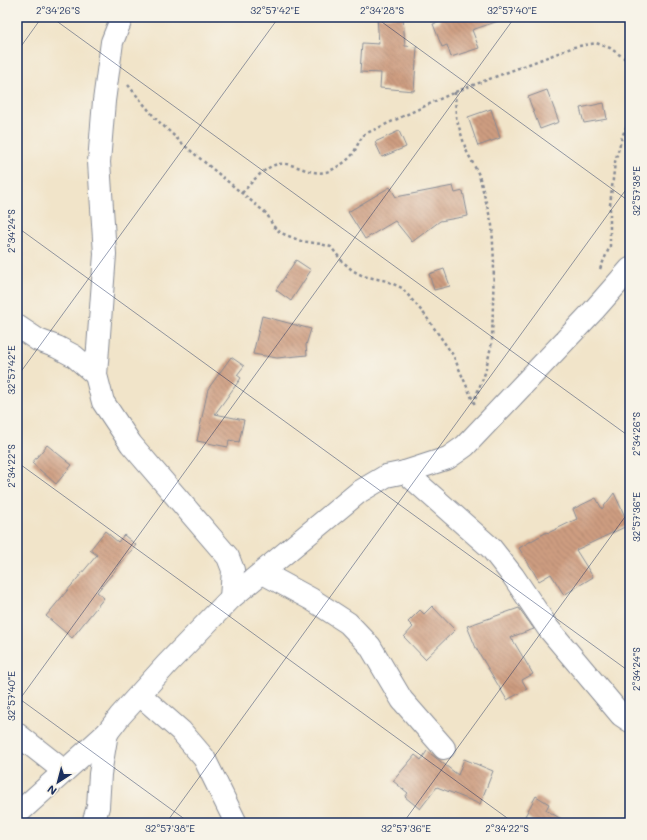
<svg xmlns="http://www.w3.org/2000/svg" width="647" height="840" font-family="Mali,sans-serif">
	<defs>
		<pattern id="building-back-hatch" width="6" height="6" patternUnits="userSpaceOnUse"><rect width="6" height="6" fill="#ce9d80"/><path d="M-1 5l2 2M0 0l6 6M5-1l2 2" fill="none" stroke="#a6806c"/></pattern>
	</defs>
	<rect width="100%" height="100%" fill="#f7f3e8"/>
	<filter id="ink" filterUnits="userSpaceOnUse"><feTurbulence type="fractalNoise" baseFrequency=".025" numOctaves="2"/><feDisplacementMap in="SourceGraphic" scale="8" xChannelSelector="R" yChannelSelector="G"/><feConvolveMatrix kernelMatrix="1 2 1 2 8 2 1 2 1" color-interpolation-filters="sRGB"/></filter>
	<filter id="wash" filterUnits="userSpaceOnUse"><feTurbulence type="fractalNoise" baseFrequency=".012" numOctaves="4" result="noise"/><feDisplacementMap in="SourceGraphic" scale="16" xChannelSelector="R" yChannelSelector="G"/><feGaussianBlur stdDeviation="0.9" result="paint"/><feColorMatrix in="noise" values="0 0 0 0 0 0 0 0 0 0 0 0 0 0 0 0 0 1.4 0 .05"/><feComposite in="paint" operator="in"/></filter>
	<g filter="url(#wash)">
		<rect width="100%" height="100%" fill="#f1e4c9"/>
		<g id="blocks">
			<g fill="url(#building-back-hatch)">
				<polygon points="377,17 403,17 405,46 417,47 414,91 380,88 381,73 360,72 362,43 379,44"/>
				<polygon points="439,17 504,17 504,19 472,30 479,48 451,57 447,45 442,47 433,24 441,21"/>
				<polygon points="547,90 559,122 540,129 528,97"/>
				<polygon points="604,103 607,119 584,123 580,108"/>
				<polygon points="491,109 500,138 478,146 468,117"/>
				<polygon points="399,131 406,147 382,157 375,142"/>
				<polygon points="453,186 455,193 463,191 468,216 440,221 412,242 395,221 365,239 348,212 390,187 396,197"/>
				<polygon points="296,260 311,270 291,301 276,290"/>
				<polygon points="444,269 450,286 434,290 429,274"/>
				<polygon points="262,316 311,329 306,345 307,355 277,358 253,354"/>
				<polygon points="231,357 244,366 237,375 241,378 215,414 244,420 239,442 229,440 228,447 197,441 208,389"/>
				<polygon points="47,445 72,465 56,484 32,463"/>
				<polygon points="614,493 629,525 576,550 593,577 564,595 551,574 539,581 519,548 547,532 548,533 577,519 573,509 596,498 602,509"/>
				<polygon points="105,531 118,542 124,535 136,545 97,592 104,598 72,638 46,616 97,555 90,550"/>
				<polygon points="432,606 455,630 425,659 404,637 413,627 408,622 420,610 424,614"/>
				<polygon points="519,608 534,629 511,637 533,674 522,680 527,689 507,700 476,648 467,626"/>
				<polygon points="427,751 458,775 464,759 493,771 480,804 437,787 420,809 405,797 408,793 393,781 415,755 421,760"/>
				<polygon points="536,796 549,804 546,810 568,823 537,823 525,816"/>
			</g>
		</g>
	</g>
	<g filter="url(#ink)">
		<use href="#blocks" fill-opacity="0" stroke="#868a94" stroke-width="1"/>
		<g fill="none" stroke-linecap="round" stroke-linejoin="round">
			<defs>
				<g id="street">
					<polyline points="122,17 112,42 104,101 99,162 105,254 96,375 103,402 131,444 228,557 233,570 231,598"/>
					<polyline points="17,326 38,340 57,347 74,356 96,375"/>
					<polyline points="405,472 491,548 513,576 548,628 621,715 630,721"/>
					<polyline points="263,573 311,599 348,623 370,646 402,700 444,748"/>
					<polyline points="140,695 181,731 204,758 236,823"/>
					<polyline points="17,734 64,771"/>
					<polyline points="17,814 107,733 120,716 167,664 231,598 359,492 386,476 405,472 448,458 465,446 594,310 630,269"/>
					<polyline points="93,823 98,807 100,774 107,733"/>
				</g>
			</defs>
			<use href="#street" stroke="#868a94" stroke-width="24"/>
			<g stroke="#868a94" stroke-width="2.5" stroke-dasharray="3 3" stroke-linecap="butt">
				<polyline points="128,85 156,119 185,146 267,214 273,226 281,233 301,241 321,244 331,247 342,261 352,270 363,276 387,281 402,288 425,315 453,355 475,405"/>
				<polyline points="455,92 456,117 466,150 479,175 492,225 494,263 492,342 485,373 474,401"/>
				<path d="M 242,193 C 251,183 260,172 272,166 C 293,156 312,183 335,168 C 341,165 348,160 352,155 C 355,152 356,147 358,144 C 360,140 362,137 365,134 L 455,92 L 574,47 L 596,43 L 610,48 L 630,62"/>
				<polyline points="600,269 610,246 610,205 615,162 622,137 630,118"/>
			</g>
			<use href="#street" stroke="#fff" stroke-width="22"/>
		</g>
	</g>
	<path fill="none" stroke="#1b2f5e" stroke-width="1" stroke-opacity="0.45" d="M 51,17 L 630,437M 375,17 L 630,202M 17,52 L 42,17M 17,227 L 630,672M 17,377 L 279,17M 17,462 L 514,823M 17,697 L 190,823M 17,703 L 515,17M 166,823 L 630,184M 403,823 L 630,510"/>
	<rect width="647" height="840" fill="none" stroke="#f7f3e8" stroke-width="44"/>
	<g transform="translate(58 782) rotate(216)" stroke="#f7f3e8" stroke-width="3" paint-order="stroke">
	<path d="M0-3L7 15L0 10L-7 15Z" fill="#1b2f5e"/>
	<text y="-6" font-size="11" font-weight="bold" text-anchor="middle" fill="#1b2f5e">N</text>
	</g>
	<rect x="22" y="22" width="603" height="796" fill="none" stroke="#1b2f5e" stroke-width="1.5"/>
	<g font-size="10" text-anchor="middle" fill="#1b2f5e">
		<text x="58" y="14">2°34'26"S</text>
		<text x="275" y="14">32°57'42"E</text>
		<text x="382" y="14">2°34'28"S</text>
		<text x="512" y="14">32°57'40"E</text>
		<text transform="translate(636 191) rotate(-90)" y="4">32°57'38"E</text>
		<text transform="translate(11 231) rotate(-90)" y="4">2°34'24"S</text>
		<text transform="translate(11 370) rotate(-90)" y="4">32°57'42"E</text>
		<text transform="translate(636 434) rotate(-90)" y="4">2°34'26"S</text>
		<text transform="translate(11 466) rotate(-90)" y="4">2°34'22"S</text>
		<text transform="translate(636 517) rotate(-90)" y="4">32°57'36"E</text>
		<text transform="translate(636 669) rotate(-90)" y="4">2°34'24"S</text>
		<text transform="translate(11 696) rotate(-90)" y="4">32°57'40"E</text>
		<text x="170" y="832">32°57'38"E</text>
		<text x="406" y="832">32°57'36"E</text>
		<text x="507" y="832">2°34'22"S</text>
	</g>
</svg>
